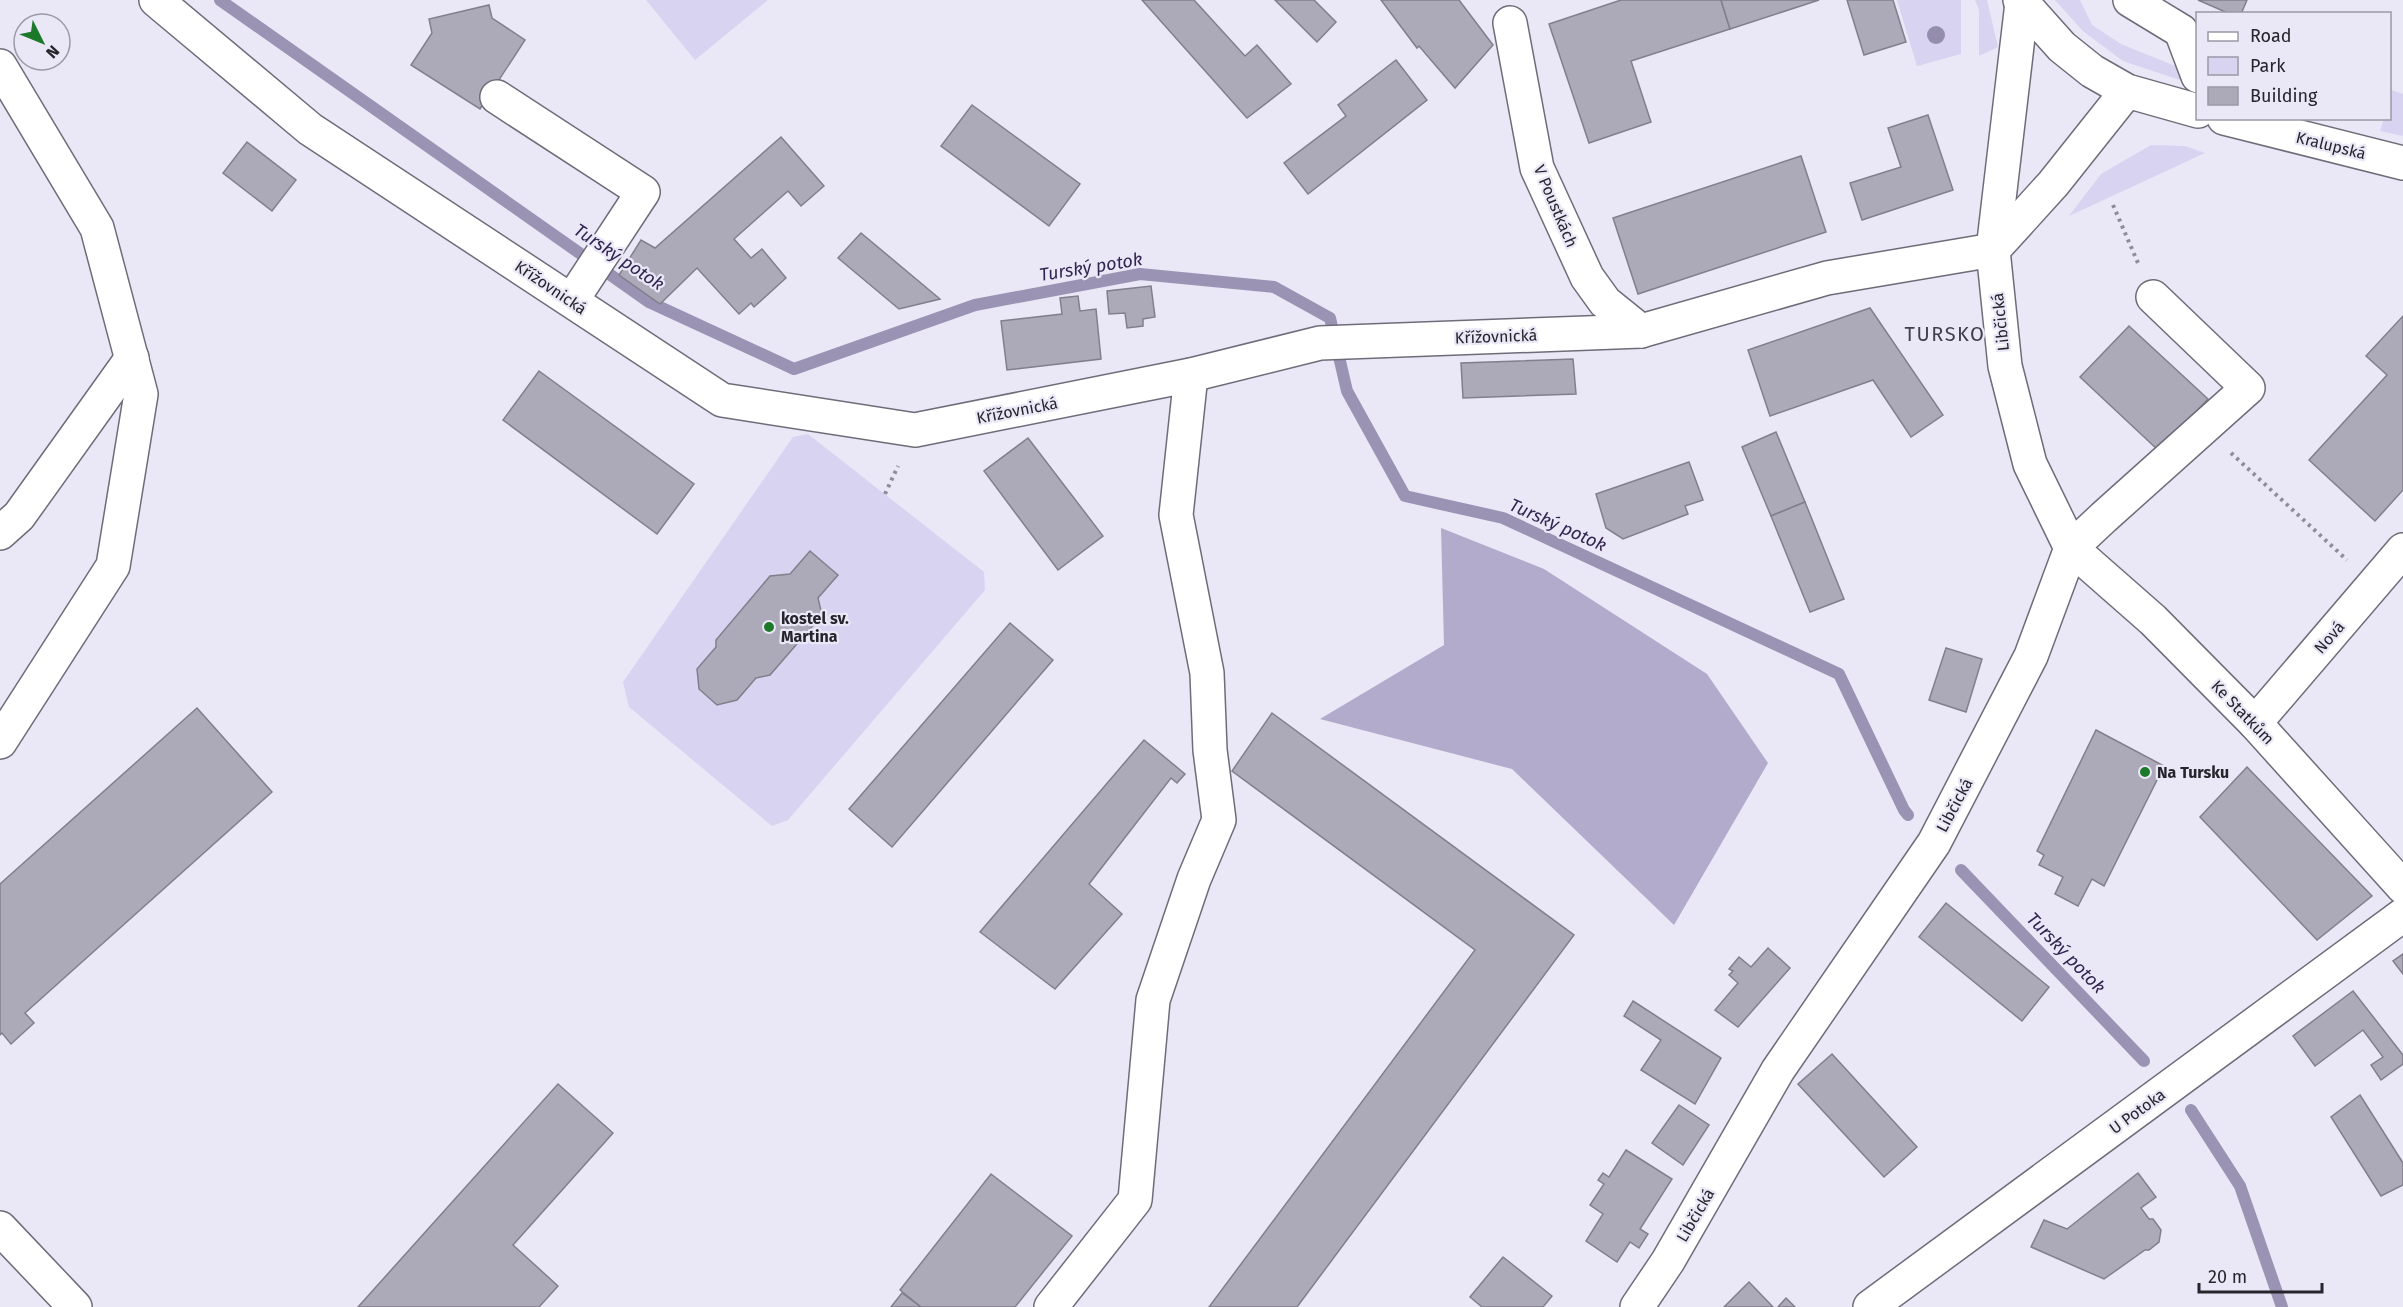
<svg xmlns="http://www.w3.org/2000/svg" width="2403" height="1307" font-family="'Fira Sans',sans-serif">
	<rect width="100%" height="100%" fill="#eae7f7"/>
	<g fill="#d9d3f2">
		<polygon points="646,0 768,0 695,60"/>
		<polygon points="1897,0 1961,0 1961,54 1917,66"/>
		<polygon points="1975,0 1987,0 1998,47 1979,56 1979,10"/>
		<polygon points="2055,0 2080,0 2092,25 2121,44 2180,68 2183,81 2123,61 2083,31"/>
		<polygon points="2392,90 2403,94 2403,136 2380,131 2384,119 2390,118 2390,99"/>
		<polygon points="2151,145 2185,146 2205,153 2069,216 2101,174"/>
		<polygon points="808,434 984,572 985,590 788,820 772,826 629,707 623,682 793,437"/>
	</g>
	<polygon fill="#b2abcb" points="1441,528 1544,569 1707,674 1768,763 1674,925 1512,769 1320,719 1444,645"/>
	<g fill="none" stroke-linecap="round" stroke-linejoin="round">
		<g stroke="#9a93b3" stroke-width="12">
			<polyline points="220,0 649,302 794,369 975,305 1140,274 1274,287 1330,318 1347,391 1405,496 1503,518 1839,674 1904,810 1908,815"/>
			<polyline points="1961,870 2144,1061"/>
			<polyline points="2191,1110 2240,1186 2282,1307"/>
		</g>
	</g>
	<g fill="#aca9b8" stroke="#827f8d" stroke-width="1.5">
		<polygon points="1142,0 1194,0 1245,56 1257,45 1291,84 1247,118"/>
		<polygon points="1275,0 1314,0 1336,22 1317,42"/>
		<polygon points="1381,0 1459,0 1493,45 1455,88 1419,46 1417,48"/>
		<polygon points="1621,0 1721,0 1730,29 1631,61 1651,122 1589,143 1549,24"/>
		<polygon points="1721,0 1819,0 1730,29"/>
		<polygon points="1847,0 1893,0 1906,42 1864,55"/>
		<polygon points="2198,0 2247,0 2241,14 2230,14"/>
		<polygon points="489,5 492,18 525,40 480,109 411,65 432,33 429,19"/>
		<polygon points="1396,60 1427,100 1308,194 1284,163 1346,116 1338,105"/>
		<polygon points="972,105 1080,184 1049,226 941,146"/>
		<polygon points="1928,115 1953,190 1862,220 1850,183 1901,167 1888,128"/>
		<polygon points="781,137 824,186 801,206 788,191 734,239 751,258 762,249 786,278 754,307 751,303 739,314 697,268 660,304 619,275 641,240 655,248"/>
		<polygon points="247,142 296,180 272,211 223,173"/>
		<polygon points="1801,156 1826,232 1638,294 1613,218"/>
		<polygon points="861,233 940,299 899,309 838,258"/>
		<polygon points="1151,286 1155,317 1143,319 1143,326 1127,328 1125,313 1109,314 1107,291"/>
		<polygon points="1078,296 1080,311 1096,309 1101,359 1007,370 1001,321 1062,314 1060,298"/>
		<polygon points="1870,308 1943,415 1911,437 1873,380 1770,416 1748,350"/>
		<polygon points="2403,316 2403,490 2375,521 2309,460 2387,375 2366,356"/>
		<polygon points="2129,326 2208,399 2159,451 2080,377"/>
		<polygon points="1573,359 1576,394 1463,398 1461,363"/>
		<polygon points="539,371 694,484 657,534 503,420"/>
		<polygon points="1776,432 1805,502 1771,516 1742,447"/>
		<polygon points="1028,438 1103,536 1058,570 984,471"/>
		<polygon points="1689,462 1703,500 1685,506 1688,514 1623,539 1606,528 1596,494"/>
		<polygon points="1805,502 1844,599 1810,612 1771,516"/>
		<polygon points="810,551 838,575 818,598 822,615 770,675 756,678 737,700 717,705 699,689 697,669 716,647 716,640 770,576 790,574"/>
		<polygon points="1010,623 1053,660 892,847 849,809"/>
		<polygon points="1946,648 1982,659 1966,712 1929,700"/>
		<polygon points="197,708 272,792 25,1013 34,1023 11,1044 2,1033 0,1035 0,884"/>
		<polygon points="1272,713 1574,935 1297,1307 1209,1307 1475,950 1232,771"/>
		<polygon points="2096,730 2164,766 2104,886 2092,879 2078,906 2055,894 2063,877 2039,865 2044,855 2037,851"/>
		<polygon points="1144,740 1185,774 1177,783 1171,778 1089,884 1122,914 1055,989 980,932"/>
		<polygon points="2247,767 2372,896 2317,940 2200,817"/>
		<polygon points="1946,903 2049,987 2022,1021 1919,937"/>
		<polygon points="1768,948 1790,968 1738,1027 1715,1010 1738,983 1729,975 1733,971 1729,969 1739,957 1751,967"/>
		<polygon points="2403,954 2403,974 2393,961"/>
		<polygon points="2353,991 2403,1055 2403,1064 2381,1080 2371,1065 2383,1057 2363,1030 2315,1066 2293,1036"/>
		<polygon points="1633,1001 1721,1058 1695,1104 1641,1070 1661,1040 1624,1016"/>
		<polygon points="1832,1054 1917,1147 1884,1177 1798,1084"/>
		<polygon points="558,1084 613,1133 513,1245 558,1286 539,1307 358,1307"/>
		<polygon points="2360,1095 2403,1163 2403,1185 2381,1196 2331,1117"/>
		<polygon points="1679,1105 1709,1125 1683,1165 1652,1143"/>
		<polygon points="1626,1150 1672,1179 1640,1229 1648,1234 1639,1248 1630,1242 1617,1262 1586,1241 1603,1214 1590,1205 1604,1184 1598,1180 1603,1173 1609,1177"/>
		<polygon points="2138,1173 2156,1197 2141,1208 2149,1219 2153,1219 2161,1230 2159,1242 2149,1250 2145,1250 2104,1279 2031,1247 2044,1220 2067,1229"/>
		<polygon points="991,1174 1072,1236 1015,1307 921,1307 900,1290"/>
		<polygon points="1503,1257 1552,1296 1543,1307 1482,1307 1470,1297"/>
		<polygon points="1749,1282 1773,1307 1724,1307"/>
		<polygon points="902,1293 921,1307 891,1307"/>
		<polygon points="1786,1298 1795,1307 1778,1307"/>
	</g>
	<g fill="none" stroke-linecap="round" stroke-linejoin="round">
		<defs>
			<g id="minor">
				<polyline points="156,0 310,129 722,400 915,430 1191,375 1320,343 1641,331 1827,278 1993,250"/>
				<polyline points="2130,0 2181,31 2198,76"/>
				<polyline points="1510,23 1537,168 1587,277 1605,302 1641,331"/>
				<polyline points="0,66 97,228 141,394 113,566 0,742"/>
				<polyline points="497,97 643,192 572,300"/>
				<polyline points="1993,250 2053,184 2127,91"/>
				<polyline points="2153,297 2248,388 2104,517 2071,548 2153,620 2255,723 2403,887"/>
				<polyline points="0,533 19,516 132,358"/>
				<polyline points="2255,723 2403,550"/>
				<polyline points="0,1228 75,1307"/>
				<polyline points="1051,1307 1135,1200 1153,1000 1194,879 1219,820 1210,750 1207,673 1176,515 1191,375"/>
				<polyline points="1637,1307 1668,1261 1778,1070 1934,843 2031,656 2071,548 2030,464 2005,366 1993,250 2022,3"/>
				<polyline points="1870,1307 2403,915"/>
			</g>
			<g id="major">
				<polyline points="2020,0 2062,47 2092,71 2127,91 2198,111"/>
				<polyline points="2224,118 2403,163"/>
			</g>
		</defs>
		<use href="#minor" stroke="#6f6c79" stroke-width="36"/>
		<use href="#major" stroke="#6f6c79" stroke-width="36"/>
		<g stroke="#8e8c97" stroke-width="4" stroke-dasharray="3 4.5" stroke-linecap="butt">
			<polyline points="2113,205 2138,263"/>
			<polyline points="2231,453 2347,560"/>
			<polyline points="885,494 898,466"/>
		</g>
		<use href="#minor" stroke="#fff" stroke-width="33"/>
		<use href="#major" stroke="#fff" stroke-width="33"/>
	</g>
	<circle fill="#958dad" cx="1936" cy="35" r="9"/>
	<g fill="#1c7929" stroke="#eae7f7" stroke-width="2">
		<circle cx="769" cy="627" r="6"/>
		<circle cx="2145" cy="772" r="6"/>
	</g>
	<g text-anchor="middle" stroke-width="4.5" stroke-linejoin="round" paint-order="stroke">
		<g font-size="16" fill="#26252b" stroke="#eae7f7">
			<text transform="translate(2331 145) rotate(14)" y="6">Kralupská</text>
			<text transform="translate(1556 206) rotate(67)" y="6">V Poustkách</text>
			<text transform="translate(551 287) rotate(34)" y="6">Křížovnická</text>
			<text transform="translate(2000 322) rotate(-96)" y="6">Libčická</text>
			<text transform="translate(1496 336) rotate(-2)" y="6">Křížovnická</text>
			<text transform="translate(1017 410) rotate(-11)" y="6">Křížovnická</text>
			<text transform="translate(2329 637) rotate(-49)" y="6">Nová</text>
			<text transform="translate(2243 712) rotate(46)" y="6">Ke Statkům</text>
			<text transform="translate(1954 805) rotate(-62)" y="6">Libčická</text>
			<text transform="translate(2137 1111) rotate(-36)" y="6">U Potoka</text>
			<text transform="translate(1695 1215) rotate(-60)" y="6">Libčická</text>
		</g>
		<g font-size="16" font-weight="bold" fill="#26252b" stroke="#eae7f7" text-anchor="start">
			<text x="781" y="624">kostel sv.<tspan x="781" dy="18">Martina</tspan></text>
			<text x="2157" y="778">Na Tursku</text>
		</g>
		<g font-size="18" font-style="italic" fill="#322651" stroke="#eae7f7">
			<text transform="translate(619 257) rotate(34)" y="6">Turský potok</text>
			<text transform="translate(1091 267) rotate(-9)" y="6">Turský potok</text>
			<text transform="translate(1558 525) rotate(24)" y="6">Turský potok</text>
			<text transform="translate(2066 953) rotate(46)" y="6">Turský potok</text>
		</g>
		<g font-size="20" letter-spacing="1.5" fill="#413f4b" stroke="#eae7f7">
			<text x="1945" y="341">TURSKO</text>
		</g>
	</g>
	<rect x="2196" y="12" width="195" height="108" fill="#eae7f7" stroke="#9c99a5" stroke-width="1.5"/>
	<rect x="2208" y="32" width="30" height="9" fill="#ffffff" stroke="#9c99a5" stroke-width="1.5"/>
	<text x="2250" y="42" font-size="18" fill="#26252b">Road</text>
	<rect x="2208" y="57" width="30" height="18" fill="#d9d3f2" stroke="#9c99a5" stroke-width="1.5"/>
	<text x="2250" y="72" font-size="18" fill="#26252b">Park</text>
	<rect x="2208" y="87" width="30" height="18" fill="#aca9b8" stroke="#9c99a5" stroke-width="1.5"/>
	<text x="2250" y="102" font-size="18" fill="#26252b">Building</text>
	<g transform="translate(42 42) rotate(133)"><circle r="28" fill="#eae7f7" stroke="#9c99a5" stroke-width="1.5"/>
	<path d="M0-4.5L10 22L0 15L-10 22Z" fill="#1c7929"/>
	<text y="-9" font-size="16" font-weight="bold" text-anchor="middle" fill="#26252b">N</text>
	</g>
	<path d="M2199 1283v9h123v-9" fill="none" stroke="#26252b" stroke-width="3"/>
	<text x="2208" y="1283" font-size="18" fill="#26252b" stroke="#eae7f7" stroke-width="4.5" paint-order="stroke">20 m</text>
</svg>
